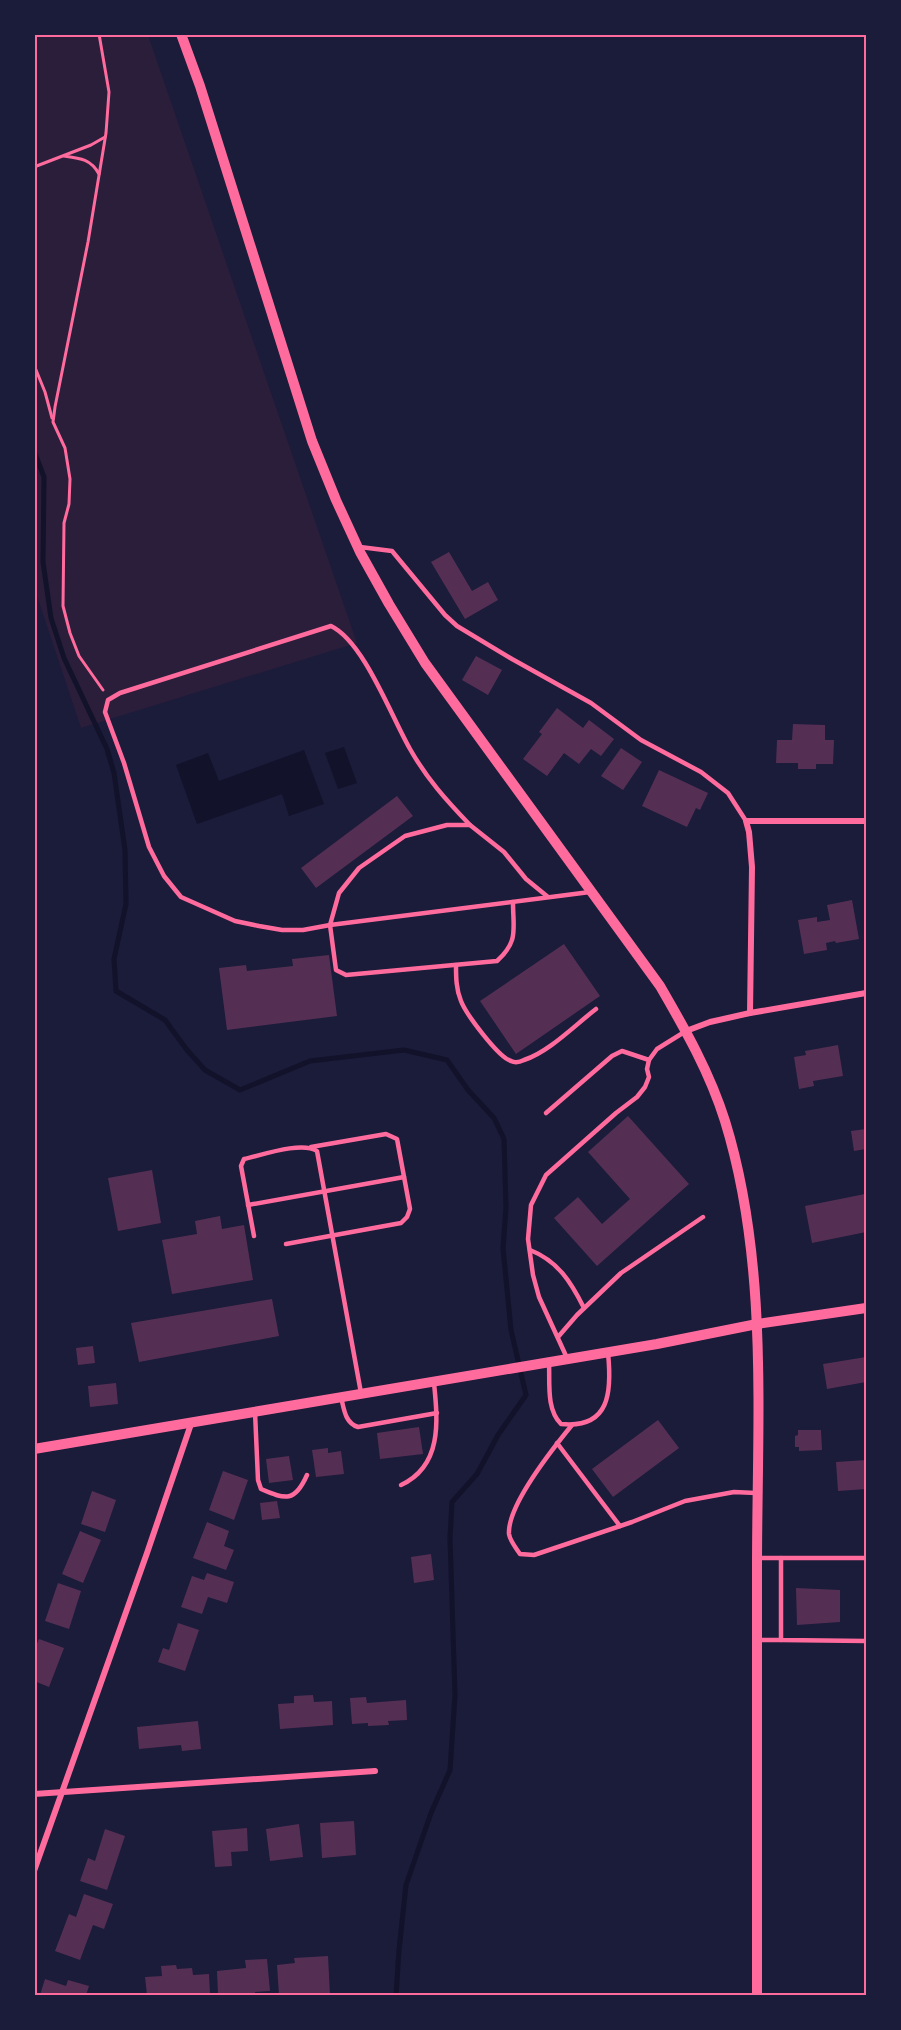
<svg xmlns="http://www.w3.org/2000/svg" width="901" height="2030" font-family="Roboto,sans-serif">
	<rect width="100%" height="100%" fill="#1b1b3a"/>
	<polygon fill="#2a1e3b" points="35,35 148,35 357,643 81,728 35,590"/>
	<g fill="#12122b">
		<polygon points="344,747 357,783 338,789 325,753"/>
		<polygon points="304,750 324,804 289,816 282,794 197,824 176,765 208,753 219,781"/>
	</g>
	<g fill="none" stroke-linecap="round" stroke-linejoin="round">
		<polyline stroke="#12122b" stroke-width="5" points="34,451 44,477 43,562 51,618 64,658 107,749 114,773 125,850 126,904 114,959 116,991 165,1020 187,1050 205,1070 240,1090 310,1061 404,1050 447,1060 468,1090 494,1118 504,1139 506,1208 503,1248 511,1330 526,1395 498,1435 477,1474 452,1502 450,1538 455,1695 450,1770 431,1813 406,1885 399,1950 396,1996"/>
	</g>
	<g fill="#542f53">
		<polygon points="449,552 472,591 488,582 498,600 465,619 431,562"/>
		<polygon points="476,656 502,670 488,695 462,680"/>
		<polygon points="557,708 583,728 589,720 614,739 601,756 591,749 579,764 564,753 547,776 523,759 542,734 539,732"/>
		<polygon points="793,724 825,725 825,740 834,740 833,764 816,764 816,769 798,769 798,763 776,763 777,740 792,740"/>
		<polygon points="621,748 642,762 623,790 601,776"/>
		<polygon points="659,770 708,793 700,810 696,808 687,827 642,806"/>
		<polygon points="397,796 413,816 316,888 301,868"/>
		<polygon points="852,900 859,939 836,943 835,941 826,943 827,950 804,954 798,920 817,917 817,922 830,920 827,905"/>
		<polygon points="564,944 600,996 516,1054 480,1001"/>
		<polygon points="329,955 337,1016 227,1030 219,968 246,965 247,971 293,966 292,959"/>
		<polygon points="838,1045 843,1076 813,1081 814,1086 799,1089 794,1057 806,1055 805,1051"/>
		<polygon points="628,1116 689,1184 597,1266 554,1218 578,1197 602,1224 630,1199 588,1152"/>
		<polygon points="866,1129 866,1149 854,1151 851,1131"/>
		<polygon points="152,1170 161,1223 118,1231 108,1178"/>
		<polygon points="865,1194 866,1232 812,1243 805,1206"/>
		<polygon points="220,1216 222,1229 244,1225 253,1280 172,1294 162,1240 197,1234 195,1221"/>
		<polygon points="272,1299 279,1336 139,1362 131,1323"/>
		<polygon points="93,1346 95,1363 78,1365 76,1348"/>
		<polygon points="866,1357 866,1382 827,1389 823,1364"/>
		<polygon points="116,1383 118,1404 90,1407 88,1386"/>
		<polygon points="658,1420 679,1448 613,1497 592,1469"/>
		<polygon points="419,1427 423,1454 380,1459 377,1433"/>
		<polygon points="798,1430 821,1430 822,1450 799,1451 799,1447 795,1447 795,1436 798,1435"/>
		<polygon points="328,1448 328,1453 341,1451 344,1474 316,1477 312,1450"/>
		<polygon points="289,1456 293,1480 269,1483 266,1459"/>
		<polygon points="866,1460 866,1489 838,1491 836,1462"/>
		<polygon points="223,1471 248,1480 234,1520 209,1510"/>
		<polygon points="92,1491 116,1500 105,1532 81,1524"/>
		<polygon points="277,1501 280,1518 262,1520 260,1503"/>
		<polygon points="207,1522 229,1531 224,1546 234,1550 226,1570 193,1558"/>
		<polygon points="80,1531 101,1540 83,1583 62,1574"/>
		<polygon points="431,1554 434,1580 414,1583 411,1557"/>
		<polygon points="207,1573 234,1582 227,1603 208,1597 202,1614 181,1607 192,1576 204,1580"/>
		<polygon points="58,1583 81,1591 69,1629 45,1621"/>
		<polygon points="796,1588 840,1590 840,1622 797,1625"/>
		<polygon points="178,1623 199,1630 185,1671 158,1662 163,1648 169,1650"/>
		<polygon points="39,1639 64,1648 49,1687 34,1681 34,1650"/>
		<polygon points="313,1695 314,1702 332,1701 333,1725 280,1729 278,1704 294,1703 294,1696"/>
		<polygon points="366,1697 367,1703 406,1700 407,1720 388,1721 389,1725 368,1726 368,1723 352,1724 350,1698"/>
		<polygon points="198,1721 201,1749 182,1751 181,1745 139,1749 137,1727"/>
		<polygon points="354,1821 356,1855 322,1858 320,1823"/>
		<polygon points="299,1824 303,1857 270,1861 266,1829"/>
		<polygon points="247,1828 248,1851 231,1852 232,1866 215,1867 212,1831"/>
		<polygon points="105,1829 125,1836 107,1890 80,1881 88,1858 95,1861"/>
		<polygon points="84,1894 113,1904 104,1929 93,1925 80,1960 55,1951 69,1914 76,1917"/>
		<polygon points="328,1956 330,1995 279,1995 277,1965 295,1963 294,1958"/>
		<polygon points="267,1959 270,1991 255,1992 255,1995 218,1995 217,1971 246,1968 245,1960"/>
		<polygon points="176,1965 177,1969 192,1968 193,1975 209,1974 210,1994 147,1995 145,1977 162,1976 161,1966"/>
		<polygon points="45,1979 66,1986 68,1980 89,1986 86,1995 40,1995"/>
	</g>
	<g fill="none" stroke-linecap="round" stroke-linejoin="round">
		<g stroke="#ff6b9d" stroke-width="3">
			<polyline points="99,34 109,92 106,133 88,242 55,407 53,422 65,448 70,479 69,504 64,523 63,606 70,633 79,656 103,690"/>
			<path d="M 64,156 C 80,158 91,159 99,174"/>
			<polyline points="34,167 91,145 105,137"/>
			<polyline points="34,365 45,392 52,418"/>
		</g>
		<g stroke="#ff6b9d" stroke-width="4.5">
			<polyline points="360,547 392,551 445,615 457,626 512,659 591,703 641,740 701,772 728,793 746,821"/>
			<path d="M 470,825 C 446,800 427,779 410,749 C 391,716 364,642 331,626 L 120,693 L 108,700 L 105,712 L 124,763 L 149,847 L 164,876 L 181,897 L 235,921 L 259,926 L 282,930 L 303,930 L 330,925 L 336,970 L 346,975 L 497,961 C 519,941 513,930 513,902"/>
			<polyline points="548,897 526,879 504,852 470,825 447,825 405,836 359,868 339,893 330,925 590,892"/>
			<path d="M 456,965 C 456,977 456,989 461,1001 C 466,1014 498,1057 511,1061 C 515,1063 520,1062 524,1060 C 549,1052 575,1025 596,1009"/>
			<polyline points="546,1113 612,1056 622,1051 649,1060"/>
			<polyline points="248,1205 404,1177"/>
			<path d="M 254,1236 L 241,1166 L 244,1159 C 262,1155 302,1141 317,1151 L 361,1393"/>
			<polyline points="286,1244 401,1223 407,1217 410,1209 397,1139 386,1134 311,1147"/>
			<path d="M 530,1250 C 558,1261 571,1282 584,1308"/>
			<polyline points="558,1337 577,1315 621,1273 703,1217"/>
			<polyline points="567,1358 539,1297 533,1275 528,1239 531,1205 546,1175 616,1113 637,1097 645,1087 649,1077 647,1069 649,1060 657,1049 686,1031"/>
			<path d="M 549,1363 C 550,1383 546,1409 561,1424 C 610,1429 612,1392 608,1353"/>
			<path d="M 341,1397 C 344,1409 345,1423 358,1427 L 437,1413"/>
			<path d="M 255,1412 L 258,1480 L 261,1489 C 286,1500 295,1502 307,1475"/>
			<path d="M 572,1425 C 554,1447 507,1505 509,1534 C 510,1541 516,1548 520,1554 L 534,1555 L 632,1522 L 685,1501 L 734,1492 L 756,1493"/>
			<polyline points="557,1443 620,1526"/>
			<path d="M 401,1485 C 442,1466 438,1422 434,1383"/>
			<polyline points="757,1558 866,1558"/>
			<polyline points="781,1558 781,1640 866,1641"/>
			<polyline points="757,1640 781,1640"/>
		</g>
		<g stroke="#ff6b9d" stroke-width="6">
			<polyline points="866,821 746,821 749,832 752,867 750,1013 866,993"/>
			<polyline points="686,1031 710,1022 750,1013"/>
			<polyline points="34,1794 375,1771"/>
			<polyline points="34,1871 147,1553 191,1424"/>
		</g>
		<g stroke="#ff6b9d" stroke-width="10">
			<path d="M 181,34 L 200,86 L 312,441 L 336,500 L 360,552 L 389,604 L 425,663 L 660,986 C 685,1029 710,1073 725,1121 C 769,1263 757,1420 757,1567 C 757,1710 757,1853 757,1996"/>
			<polyline points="34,1449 657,1344 757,1324 866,1308"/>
		</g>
	</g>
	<rect width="901" height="2030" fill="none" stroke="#1b1b3a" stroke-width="72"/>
	<rect x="36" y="36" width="829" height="1958" fill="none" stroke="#ff6b9d" stroke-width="2"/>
</svg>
